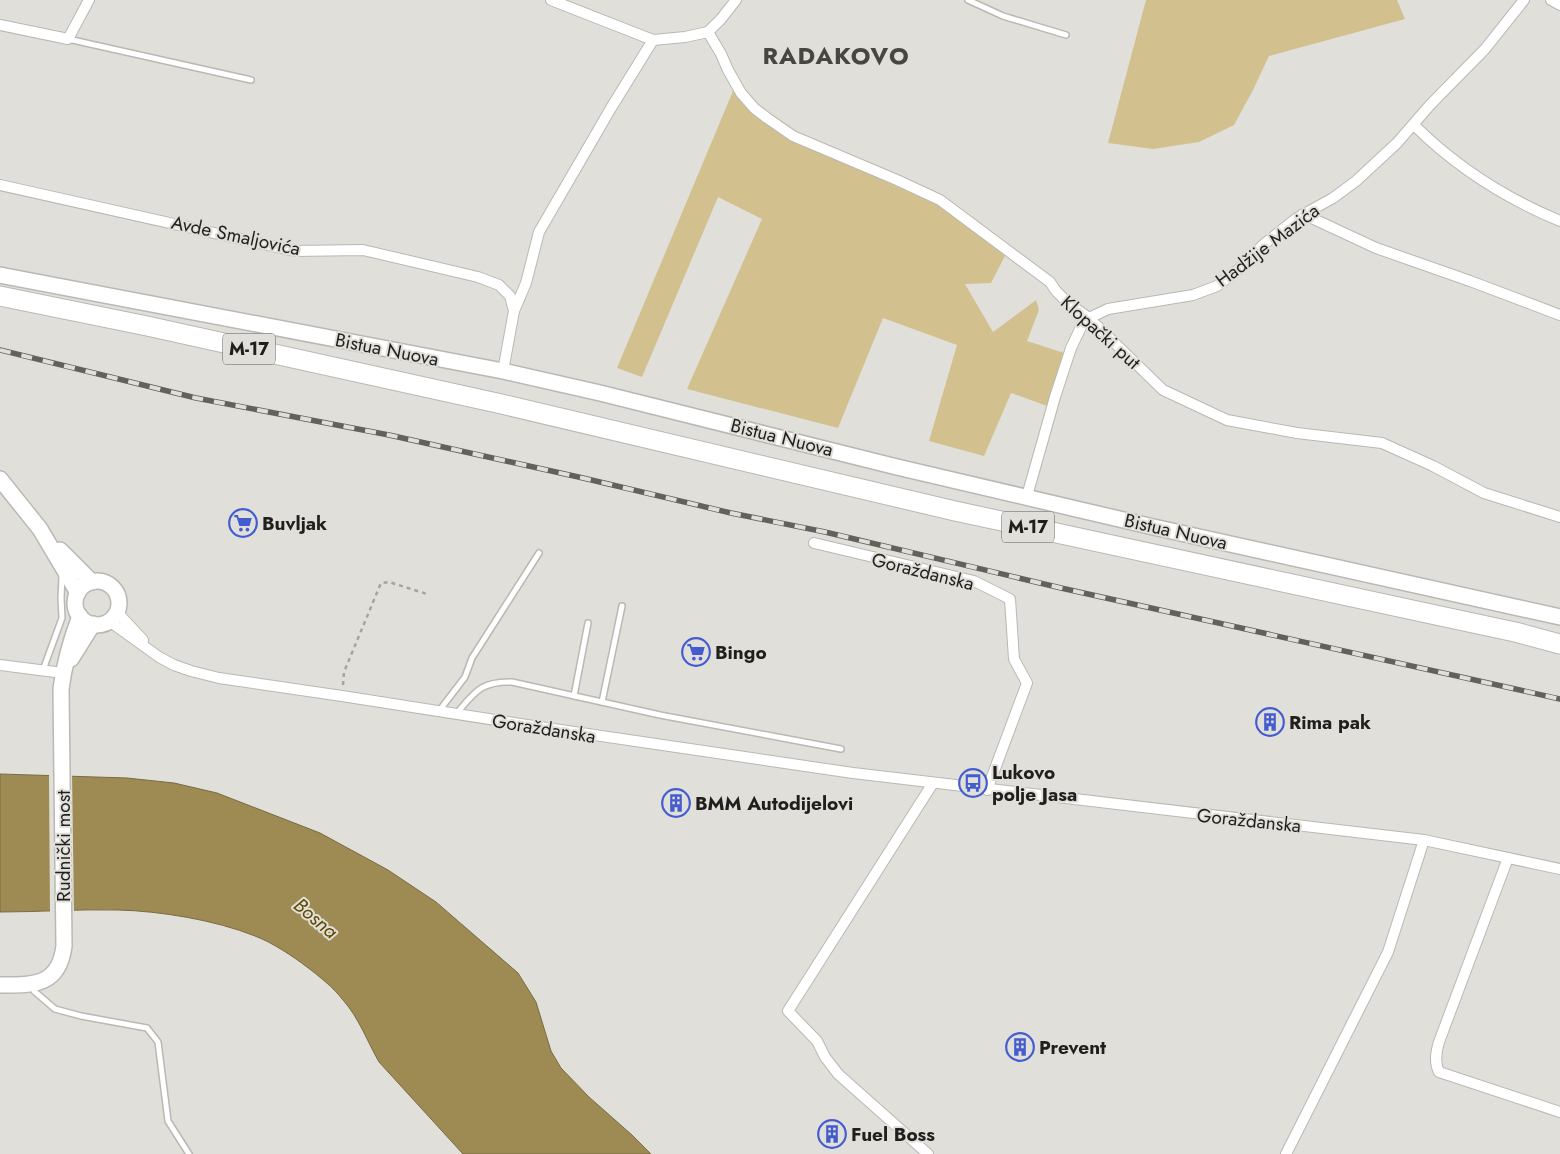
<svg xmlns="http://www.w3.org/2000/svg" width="1560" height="1154" font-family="Jost,sans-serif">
	<rect width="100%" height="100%" fill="#e1dfd9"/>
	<g fill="#d2c18e">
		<polygon points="1146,0 1397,0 1405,19 1269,56 1253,90 1234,125 1199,142 1153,149 1108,143"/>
		<polygon points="733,91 750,111 792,139 931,202 935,193 1008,250 991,283 965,284 993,332 1036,300 1039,310 1027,341 1064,353 1050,407 1011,393 984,456 929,441 957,345 883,318 838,428 687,389 762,219 718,197 642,377 617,368"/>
	</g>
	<path fill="#9e8b53" stroke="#786b43" d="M 0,774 L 127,778 L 174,783 L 217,793 L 320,833 L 388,870 L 436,902 L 518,973 L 536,1002 L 551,1051 L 561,1068 L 589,1097 L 632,1135 L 651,1154 L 463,1154 L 379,1062 C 367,1041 359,1018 343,1000 C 333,987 320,977 307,967 C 291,955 273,943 255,936 C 215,920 160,911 118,910 C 78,909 39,912 0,912 Z"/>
	<polygon fill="#e1dfd9" points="49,773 72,774 74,913 50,914"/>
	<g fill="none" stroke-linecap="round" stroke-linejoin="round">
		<defs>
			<g id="lane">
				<polyline points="968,0 1003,16 1066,35"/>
				<polyline points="68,39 251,80"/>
				<polyline points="43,670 62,618 61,598 62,576"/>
				<polyline points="574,696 588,623"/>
				<polyline points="602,702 622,606"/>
				<polyline points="439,711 465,677 472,658 539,553"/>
				<path d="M 456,714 C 475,692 481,681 512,682 L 660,715 L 841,749"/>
				<polyline points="33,985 34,991 55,1009 81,1016 147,1028 158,1042 168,1121 189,1154"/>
			</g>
			<g id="street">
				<polyline points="551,0 653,40 685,37 708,32 721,19 736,0"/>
				<polyline points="1551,0 1560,5"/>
				<polyline points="0,25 68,39 89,0"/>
				<polyline points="708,32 721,54 728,70 741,93 754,108 767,118 793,136 897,180 940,200 1050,282 1056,291 1068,303 1089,318 1163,390 1227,420 1297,433 1382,443 1433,466 1484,493 1560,517"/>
				<path d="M 1414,125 C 1456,167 1505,198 1560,221"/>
				<polyline points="0,185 295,251 363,250 478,277 499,285 510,296 514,311 503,371"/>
				<polyline points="1303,214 1376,248 1470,281 1560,315"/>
				<polyline points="514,311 526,283 539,232 611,108 653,40"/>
				<polyline points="1027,496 1055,397 1071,348 1082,325 1089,318 1108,309 1193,295 1217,286 1239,269 1263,245 1297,218 1333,198 1356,181 1397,143 1430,105 1485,49 1524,0"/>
				<polyline points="814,543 974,581 1010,599 1014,659 1027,683 987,790"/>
				<polyline points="117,612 143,640"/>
				<polyline points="109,621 159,657 174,665 191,671 219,678 342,696 540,727 853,773 1424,840 1560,869"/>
				<polyline points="0,665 63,673"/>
				<path d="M 1508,858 L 1439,1042 C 1436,1052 1434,1062 1439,1072 L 1560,1112"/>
				<polyline points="928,1154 838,1074 825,1057 817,1041 788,1011 933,783"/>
				<polyline points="1286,1154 1388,952 1424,840"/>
			</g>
			<g id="secondary">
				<polyline points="0,275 503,371 600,393 897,467 1149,526 1560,617"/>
				<polyline points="0,479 40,529 78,593"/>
				<polyline points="60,550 92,582"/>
				<circle cx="97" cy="603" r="22"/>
				<polyline points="71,659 93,624"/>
				<path d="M 0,985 C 34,985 59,986 64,946 L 61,689 C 64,664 71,640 80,616"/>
			</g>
			<polyline id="highway" points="0,296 147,326 497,403 955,511 1431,614 1515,632 1560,644"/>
		</defs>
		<use href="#lane" stroke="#bab8b2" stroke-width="8"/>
		<use href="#street" stroke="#bab8b2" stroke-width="12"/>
		<use href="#secondary" stroke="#bab8b2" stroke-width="18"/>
		<use href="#highway" stroke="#bab8b2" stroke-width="21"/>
		<polyline stroke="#a5a49f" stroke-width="2.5" stroke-dasharray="4 4" stroke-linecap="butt" points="343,685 344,672 381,583 389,582 427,594"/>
		<use href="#lane" stroke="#fff" stroke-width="5"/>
		<use href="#street" stroke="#fff" stroke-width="10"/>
		<use href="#secondary" stroke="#fff" stroke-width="15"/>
		<use href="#highway" stroke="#fff" stroke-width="19"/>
		<defs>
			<polyline id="rail" points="0,350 196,398 389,435 583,478 731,513 825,532 1061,588 1560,699"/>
		</defs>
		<use href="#rail" stroke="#62615d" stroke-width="5.5"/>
		<use href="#rail" stroke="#e1dfd9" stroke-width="4" stroke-dasharray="11" stroke-linecap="butt"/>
	</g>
	<defs>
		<symbol id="supermarket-ring" viewBox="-11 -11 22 22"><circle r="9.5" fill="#e1dfd9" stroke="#435dd0" stroke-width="1.5"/><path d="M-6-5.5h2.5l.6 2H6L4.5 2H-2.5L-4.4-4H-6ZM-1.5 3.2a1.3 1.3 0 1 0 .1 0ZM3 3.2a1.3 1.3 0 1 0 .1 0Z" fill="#435dd0"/></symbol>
		<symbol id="building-ring" viewBox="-11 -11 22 22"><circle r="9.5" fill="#e1dfd9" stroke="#435dd0" stroke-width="1.5"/><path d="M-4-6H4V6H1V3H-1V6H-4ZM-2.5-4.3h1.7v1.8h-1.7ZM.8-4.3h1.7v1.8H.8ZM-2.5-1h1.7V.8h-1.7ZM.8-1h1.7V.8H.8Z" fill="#435dd0"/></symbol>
		<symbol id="bus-ring" viewBox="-11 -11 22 22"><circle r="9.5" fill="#e1dfd9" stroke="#435dd0" stroke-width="1.5"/><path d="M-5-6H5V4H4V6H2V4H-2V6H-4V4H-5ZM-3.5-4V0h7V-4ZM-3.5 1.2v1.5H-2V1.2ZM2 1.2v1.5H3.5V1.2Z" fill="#435dd0"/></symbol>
	</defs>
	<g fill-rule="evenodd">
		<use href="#supermarket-ring" x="227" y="507" width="32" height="32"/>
		<use href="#supermarket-ring" x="680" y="636" width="32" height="32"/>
		<use href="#building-ring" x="1254" y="706" width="32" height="32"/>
		<use href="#bus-ring" x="957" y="767" width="32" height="32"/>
		<use href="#building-ring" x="660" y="787" width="32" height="32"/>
		<use href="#building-ring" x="1004" y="1031" width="32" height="32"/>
		<use href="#building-ring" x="816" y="1118" width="32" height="32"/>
	</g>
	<g text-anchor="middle" stroke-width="4" stroke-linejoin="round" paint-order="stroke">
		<g fill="#e1dfd9" stroke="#5a5955" stroke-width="1">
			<rect x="223" y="333.5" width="52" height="31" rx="4"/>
			<rect x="1002" y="511.5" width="52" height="31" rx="4"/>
		</g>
		<g font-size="18" font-weight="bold" fill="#201f1d">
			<text x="249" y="355">M-17</text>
			<text x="1028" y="533">M-17</text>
		</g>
		<g font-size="19" fill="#201f1d" stroke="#e1dfd9">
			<text transform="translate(236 235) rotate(12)" y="7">Avde Smaljovića</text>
			<text transform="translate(1267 245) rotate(-37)" y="7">Hadžije Mazića</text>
			<text transform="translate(1101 332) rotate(42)" y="7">Klopački put</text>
			<text transform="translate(387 349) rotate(11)" y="7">Bistua Nuova</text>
			<text transform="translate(782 437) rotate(14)" y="7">Bistua Nuova</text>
			<text transform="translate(1176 531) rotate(13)" y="7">Bistua Nuova</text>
			<text transform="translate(923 571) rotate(14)" y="7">Goraždanska</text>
			<text transform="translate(544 728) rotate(9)" y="7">Goraždanska</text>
			<text transform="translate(1249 820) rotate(6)" y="7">Goraždanska</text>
			<text transform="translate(63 846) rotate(-90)" y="7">Rudnički most</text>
		</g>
		<g font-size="19" font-weight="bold" fill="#201f1d" stroke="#e1dfd9" text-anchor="start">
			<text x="262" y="530">Buvljak</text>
			<text x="715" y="659">Bingo</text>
			<text x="1289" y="729">Rima pak</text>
			<text x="992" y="779">Lukovo<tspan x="992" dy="22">polje Jasa</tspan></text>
			<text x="695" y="810">BMM Autodijelovi</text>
			<text x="1039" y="1054">Prevent</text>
			<text x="851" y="1141">Fuel Boss</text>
		</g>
		<g font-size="20" font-style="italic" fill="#5e4a00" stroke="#e1dfd9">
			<text transform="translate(316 918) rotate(40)" y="7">Bosna</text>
		</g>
		<g font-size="24" font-weight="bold" letter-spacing="1" fill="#484641" stroke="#e1dfd9">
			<text x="836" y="64">RADAKOVO</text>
		</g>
	</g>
</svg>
